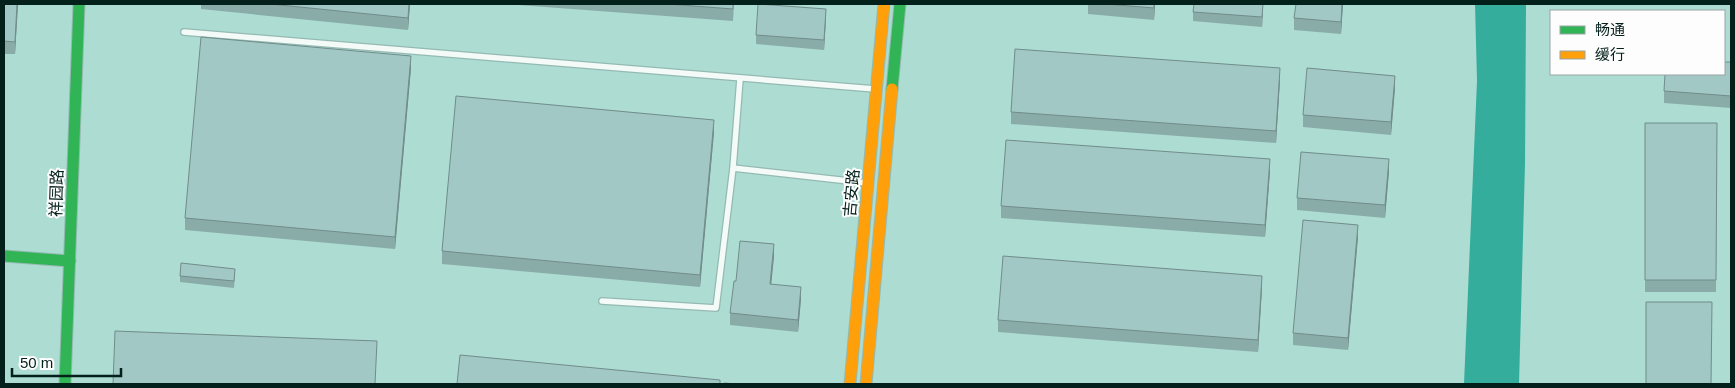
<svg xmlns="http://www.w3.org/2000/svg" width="1735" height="388" font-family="Arial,'Noto Sans SC',sans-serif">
	<rect width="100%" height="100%" fill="#acdcd2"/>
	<polygon fill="#34ad9c" points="1475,4 1526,4 1525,164 1519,384 1464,384 1477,81"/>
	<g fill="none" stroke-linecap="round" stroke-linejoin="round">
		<defs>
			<g id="lane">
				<polyline points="184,32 875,89"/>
				<polyline points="733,168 867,183"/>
				<polyline points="602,301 716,308 733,168 740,79"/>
			</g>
			<g id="fast">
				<polyline points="892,89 900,4"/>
				<polyline points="4,256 70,261"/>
				<polyline points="65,384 79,4"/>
			</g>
			<g id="slow">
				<polyline points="850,384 884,4"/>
				<polyline points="866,384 892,89"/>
			</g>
		</defs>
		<use href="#lane" stroke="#94bab2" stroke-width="8"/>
		<use href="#fast" stroke="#94bab2" stroke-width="13"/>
		<use href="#slow" stroke="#94bab2" stroke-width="13"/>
		<use href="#lane" stroke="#f3faf8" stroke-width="5.5"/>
		<use href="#fast" stroke="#30b455" stroke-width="11"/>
		<use href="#slow" stroke="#ff9f0a" stroke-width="11"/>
	</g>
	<g fill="#8aaca9">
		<polygon points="4,4 18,4 15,54 4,54"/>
		<polygon points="201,4 410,4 408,30 201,9"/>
		<polygon points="506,4 734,4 733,21"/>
		<polygon points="1088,4 1155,4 1154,20 1088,14"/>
		<polygon points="1343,4 1341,34 1294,30 1294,18"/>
		<polygon points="1263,9 1262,27 1193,21 1193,12"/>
		<polygon points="826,18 824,50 756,44 756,35"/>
		<polygon points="1731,62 1731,108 1664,103 1664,91"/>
		<polygon points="411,68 395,249 185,230 185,218"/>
		<polygon points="1280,80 1276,143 1011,124 1011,112"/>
		<polygon points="1395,88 1391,135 1303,127 1303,115"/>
		<polygon points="1645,123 1717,123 1716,292 1645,292"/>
		<polygon points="714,132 700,287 442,264 442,251"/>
		<polygon points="1270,171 1265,237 1001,218 1001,206"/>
		<polygon points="1389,171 1385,218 1297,210 1297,198"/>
		<polygon points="1358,237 1348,350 1293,345 1293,333"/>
		<polygon points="774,256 771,284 801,299 798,332 730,325 730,313 736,281"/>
		<polygon points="235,275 234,288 180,282 180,276"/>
		<polygon points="1262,288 1258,352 998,332 998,320"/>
	</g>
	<g fill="#718c8a">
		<polygon points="17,4 18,4 15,54 15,42"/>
		<polygon points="409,4 410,4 408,30 408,18"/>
		<polygon points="1154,4 1155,4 1154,20"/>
		<polygon points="1263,4 1263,9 1262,27 1262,17"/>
		<polygon points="1342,4 1343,4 1341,34 1341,22"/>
		<polygon points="826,9 826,18 824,50 824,40"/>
		<polygon points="411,56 411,68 395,249 395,237"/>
		<polygon points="1280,68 1280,80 1276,143 1276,131"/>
		<polygon points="1395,76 1395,88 1391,135 1391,122"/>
		<polygon points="714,120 714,132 700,287 700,275"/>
		<polygon points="1270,159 1270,171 1265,237 1265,225"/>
		<polygon points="1389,159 1389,171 1385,218 1385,205"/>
		<polygon points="1358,225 1358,237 1348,350 1348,338"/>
		<polygon points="774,244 774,256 770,296 770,284"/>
		<polygon points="1262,276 1262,288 1258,352 1258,340"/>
		<polygon points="801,287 801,299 798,332 798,320"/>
	</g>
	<g fill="#a1c8c5" stroke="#718c8a">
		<polygon points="4,4 17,4 15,42 4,41"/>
		<polygon points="270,4 409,4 408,18"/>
		<polygon points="668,4 733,4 733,9"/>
		<polygon points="758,4 826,9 824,40 756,35"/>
		<polygon points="1106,4 1154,4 1154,8"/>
		<polygon points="1194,4 1263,4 1262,17 1193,12"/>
		<polygon points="1296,4 1342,4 1341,22 1294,18"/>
		<polygon points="201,37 411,56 395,237 185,218"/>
		<polygon points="1015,49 1280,68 1276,131 1011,112"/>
		<polygon points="1724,62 1731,62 1731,96 1664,91 1665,74 1724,74"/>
		<polygon points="1307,68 1395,76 1391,122 1303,115"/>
		<polygon points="456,96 714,120 700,275 442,251"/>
		<polygon points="1645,123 1717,123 1716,280 1645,280"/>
		<polygon points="1006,140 1270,159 1265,225 1001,206"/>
		<polygon points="1301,152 1389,159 1385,205 1297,198"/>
		<polygon points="1303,220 1358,225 1348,338 1293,333"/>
		<polygon points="740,241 774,244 770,284 801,287 798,320 730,313 734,281 736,281"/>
		<polygon points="1003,256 1262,276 1258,340 998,320"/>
		<polygon points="181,263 235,269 234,281 180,276"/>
		<polygon points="1646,302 1712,302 1711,384 1646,384"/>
		<polygon points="115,331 377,341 375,384 113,384"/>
		<polygon points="460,355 720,380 720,384 457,384"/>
		<polygon points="724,383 737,384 724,384"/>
	</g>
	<g text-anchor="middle" stroke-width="4" stroke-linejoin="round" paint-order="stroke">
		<g font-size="16" fill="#04201b" stroke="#fdfdfd">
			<text transform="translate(56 193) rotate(-88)" y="6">祥园路</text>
			<text transform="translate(851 193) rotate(-85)" y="6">吉安路</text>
		</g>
	</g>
	<rect width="1735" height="388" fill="none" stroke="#04201b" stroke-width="10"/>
	<rect x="1550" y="10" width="175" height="65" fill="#fdfdfd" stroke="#99a5a3"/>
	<rect x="1560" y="26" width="25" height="8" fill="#30b455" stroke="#99a5a3"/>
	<text x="1595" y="35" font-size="15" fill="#04201b">畅通</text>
	<rect x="1560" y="51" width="25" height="8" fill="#ff9f0a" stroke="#99a5a3"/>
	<text x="1595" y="60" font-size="15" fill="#04201b">缓行</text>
	<path d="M12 368v8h109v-8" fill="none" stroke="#04201b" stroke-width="2.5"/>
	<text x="20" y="368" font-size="15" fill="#04201b" stroke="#fdfdfd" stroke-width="4" paint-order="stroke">50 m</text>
</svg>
